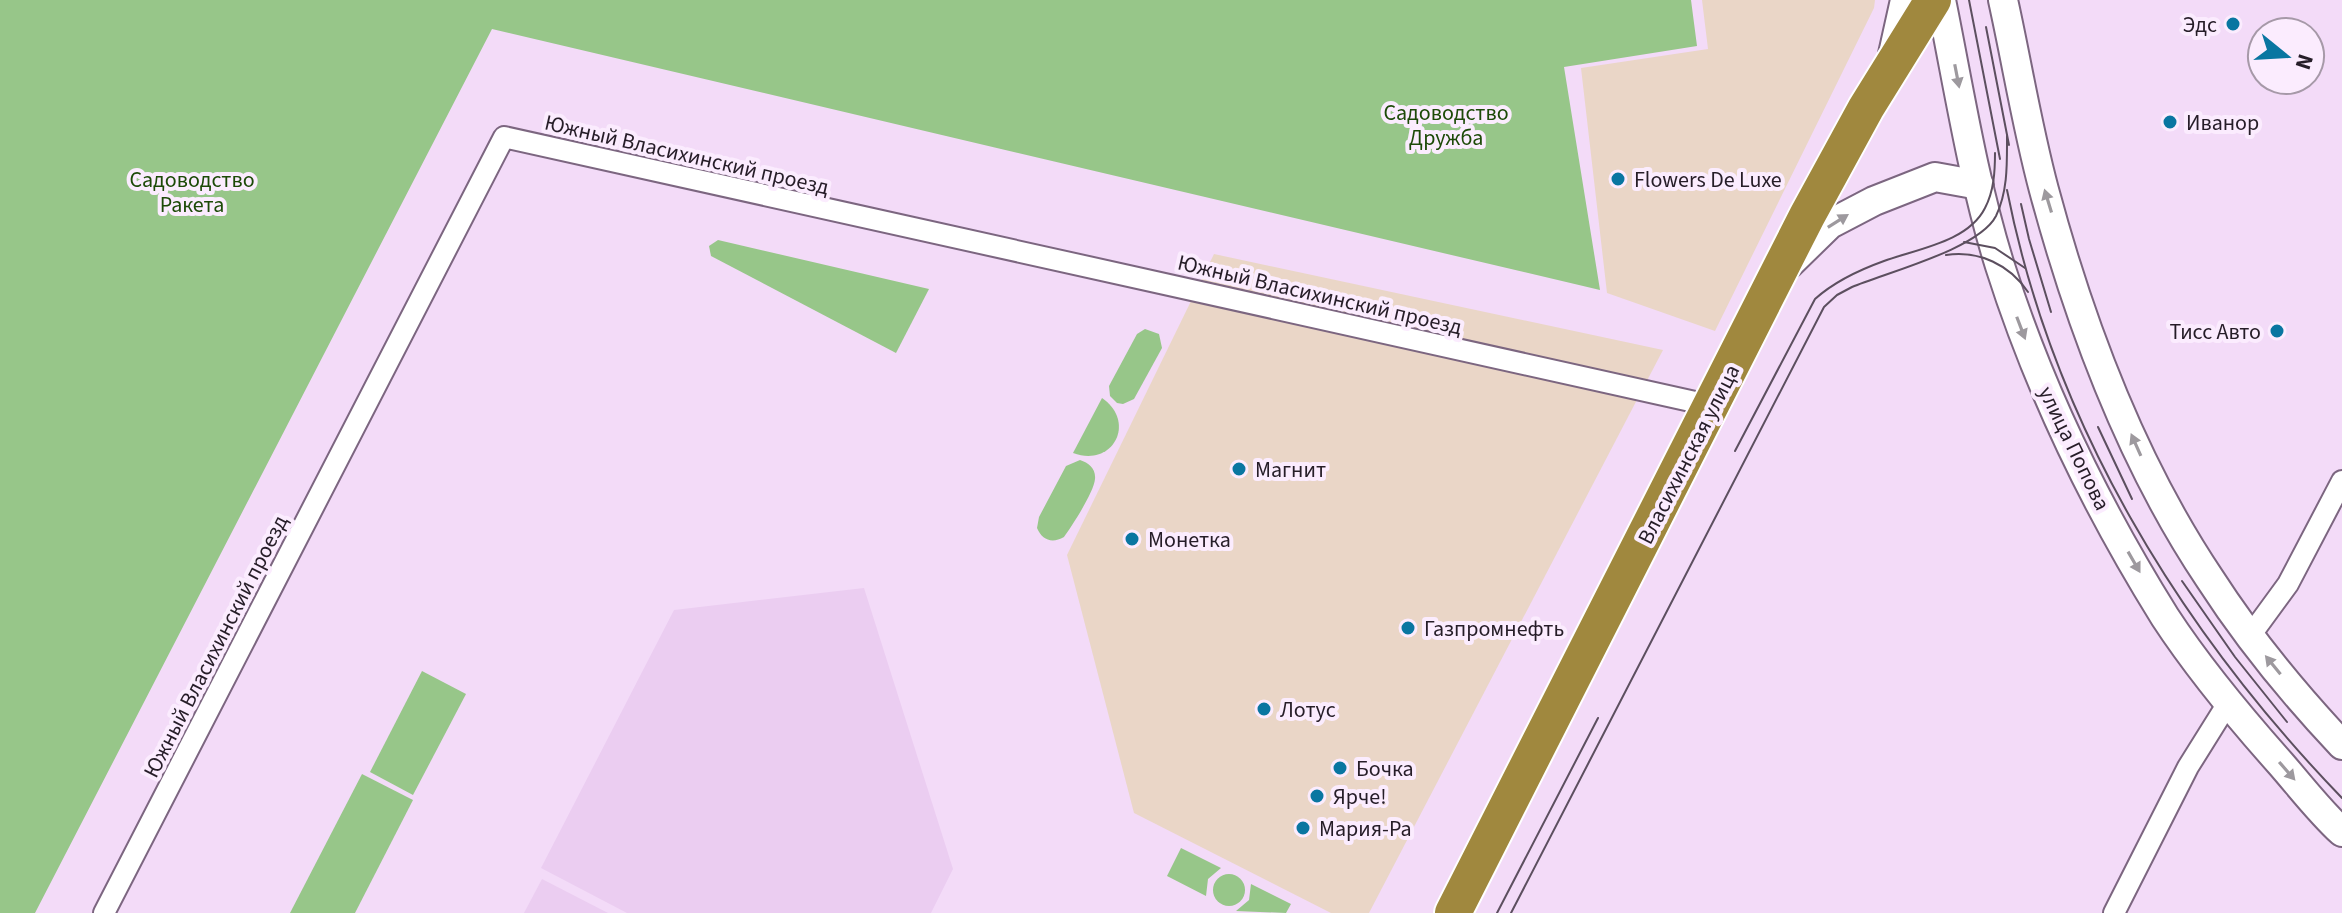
<svg xmlns="http://www.w3.org/2000/svg" width="2342" height="913" font-family="'Source Sans 3',sans-serif">
	<rect width="100%" height="100%" fill="#f3dbf8"/>
	<g fill="#ead6c7">
		<polygon points="1702,0 1875,0 1874,8 1715,331 1607,293 1581,68 1708,49"/>
		<polygon points="1214,254 1663,350 1369,913 1331,913 1134,813 1067,555"/>
	</g>
	<g fill="#ebcdf1">
		<polygon points="864,588 953,869 931,913 627,913 541,868 674,610"/>
		<polygon points="542,879 608,913 524,913"/>
	</g>
	<g fill="#97c689">
		<polygon points="0,0 1691,0 1697,46 1564,67 1600,290 492,29 35,913 0,913"/>
		<polygon points="718,240 929,289 896,353 711,256 709,246"/>
		<polygon points="1145,329 1159,334 1162,348 1134,399 1123,404 1117,403 1110,396 1109,386 1137,334"/>
		<path d="M 1102,398 C 1137,422 1113,468 1073,453 Z"/>
		<path d="M 1080,460 C 1089,463 1096,469 1095,479 C 1094,492 1072,526 1064,537 C 1052,544 1042,540 1037,528 L 1039,517 L 1066,466 Z"/>
		<polygon points="422,671 466,694 413,795 370,772"/>
		<polygon points="362,774 413,800 355,913 290,913"/>
		<polygon points="1181,848 1221,868 1208,879 1206,896 1167,876"/>
		<circle cx="1229" cy="890" r="16"/>
		<polygon points="1251,884 1291,904 1286,913 1236,911 1249,900"/>
	</g>
	<g fill="none" stroke-linecap="round" stroke-linejoin="round">
		<defs>
			<g id="street">
				<polyline points="2250,636 2288,584 2342,481"/>
				<polyline points="104,913 504,137 1713,406"/>
				<polyline points="2114,913 2188,767 2228,703"/>
			</g>
			<g id="secondary">
				<path d="M 1941,0 C 1959,89 1973,180 2000,266 C 2039,389 2097,508 2165,617 C 2199,669 2240,718 2281,764 C 2301,787 2320,812 2342,832"/>
				<path d="M 2003,0 C 2017,63 2027,127 2044,190 C 2080,324 2132,463 2210,579 C 2248,638 2294,694 2342,745"/>
				<polyline points="1893,54 1905,0"/>
				<polyline points="1789,264 1830,224 1874,201 1935,177 1979,185"/>
			</g>
			<polyline id="highway" points="1453,913 1807,216 1866,108 1933,0"/>
		</defs>
		<use href="#street" stroke="#7c6680" stroke-width="24"/>
		<use href="#secondary" stroke="#7c6680" stroke-width="32"/>
		<use href="#highway" stroke="#fff" stroke-width="40"/>
		<use href="#street" stroke="#fff" stroke-width="20"/>
		<use href="#secondary" stroke="#fff" stroke-width="28"/>
		<use href="#highway" stroke="#a0883e" stroke-width="36"/>
		<g stroke="#5c4f5f" stroke-width="2">
			<polyline points="1969,0 2000,159"/>
			<polyline points="1986,27 2009,145"/>
			<path d="M 2007,190 C 2053,423 2179,629 2342,798"/>
			<polyline points="2021,204 2029,239 2051,312"/>
			<polyline points="1964,242 1995,248 2025,268"/>
			<path d="M 1946,255 C 1979,250 2010,265 2028,292"/>
			<polyline points="2098,427 2132,499"/>
			<path d="M 1735,451 L 1815,299 C 1835,281 1859,270 1884,261 C 1917,249 1968,242 1985,208 C 1994,191 1995,171 1995,153"/>
			<polyline points="2182,581 2235,657 2287,722"/>
			<polyline points="1497,913 1598,718"/>
			<path d="M 1511,913 L 1824,307 L 1837,295 L 1852,287 C 1888,272 1979,249 1996,216 C 2008,191 2007,163 2007,136"/>
		</g>
	</g>
	<defs><path id="oneway-solid" d="M-6-.8H1V-3.2L6.5 0L1 3.2V.8H-6Z" transform="scale(2)"/></defs>
	<g fill="#9d999e">
		<use href="#oneway-solid" transform="translate(1957 76) rotate(79)"/>
		<use href="#oneway-solid" transform="translate(2048 201) rotate(-107)"/>
		<use href="#oneway-solid" transform="translate(1838 221) rotate(-32)"/>
		<use href="#oneway-solid" transform="translate(2021 328) rotate(69)"/>
		<use href="#oneway-solid" transform="translate(2136 445) rotate(-114)"/>
		<use href="#oneway-solid" transform="translate(2134 562) rotate(60)"/>
		<use href="#oneway-solid" transform="translate(2273 665) rotate(-129)"/>
		<use href="#oneway-solid" transform="translate(2287 771) rotate(49)"/>
	</g>
	<g fill="#0976a1" stroke="#fbecfe" stroke-width="3">
		<circle cx="2233" cy="24" r="8"/>
		<circle cx="2170" cy="122" r="8"/>
		<circle cx="1618" cy="179" r="8"/>
		<circle cx="2277" cy="331" r="8"/>
		<circle cx="1239" cy="469" r="8"/>
		<circle cx="1132" cy="539" r="8"/>
		<circle cx="1408" cy="628" r="8"/>
		<circle cx="1264" cy="709" r="8"/>
		<circle cx="1340" cy="768" r="8"/>
		<circle cx="1317" cy="796" r="8"/>
		<circle cx="1303" cy="828" r="8"/>
	</g>
	<g text-anchor="middle" stroke-width="8" stroke-linejoin="round" paint-order="stroke">
		<g font-size="22" fill="#261d28" stroke="#fbecfe" text-anchor="start">
			<text x="2217" y="32" text-anchor="end">Эдс</text>
			<text x="2186" y="130">Иванор</text>
			<text x="1634" y="187">Flowers De Luxe</text>
			<text x="2261" y="339" text-anchor="end">Тисс Авто</text>
			<text x="1255" y="477">Магнит</text>
			<text x="1148" y="547">Монетка</text>
			<text x="1424" y="636">Газпромнефть</text>
			<text x="1280" y="717">Лотус</text>
			<text x="1356" y="776">Бочка</text>
			<text x="1333" y="804">Ярче!</text>
			<text x="1319" y="836">Мария-Ра</text>
		</g>
		<g font-size="22" fill="#1c4a07" stroke="#fbecfe">
			<text x="1446" y="120">Садоводство<tspan x="1446" dy="25">Дружба</tspan></text>
			<text x="192" y="187">Садоводство<tspan x="192" dy="25">Ракета</tspan></text>
		</g>
		<g font-size="22" fill="#261d28" stroke="#fbecfe">
			<text transform="translate(687 154) rotate(13)" y="8">Южный Власихинский проезд</text>
			<text transform="translate(1320 294) rotate(13)" y="8">Южный Власихинский проезд</text>
			<text transform="translate(2075 448) rotate(64)" y="8">улица Попова</text>
			<text transform="translate(1688 454) rotate(-63)" y="8">Власихинская улица</text>
			<text transform="translate(215 646) rotate(-63)" y="8">Южный Власихинский проезд</text>
		</g>
	</g>
	<g transform="translate(2286 56) rotate(108)"><circle r="38" fill="#fbecfe" stroke="#a699a8" stroke-width="2"/>
	<path d="M0-6L14 30L0 20L-14 30Z" fill="#0976a1"/>
	<text y="-12" font-size="22" font-weight="bold" text-anchor="middle" fill="#261d28">N</text>
	</g>
</svg>
